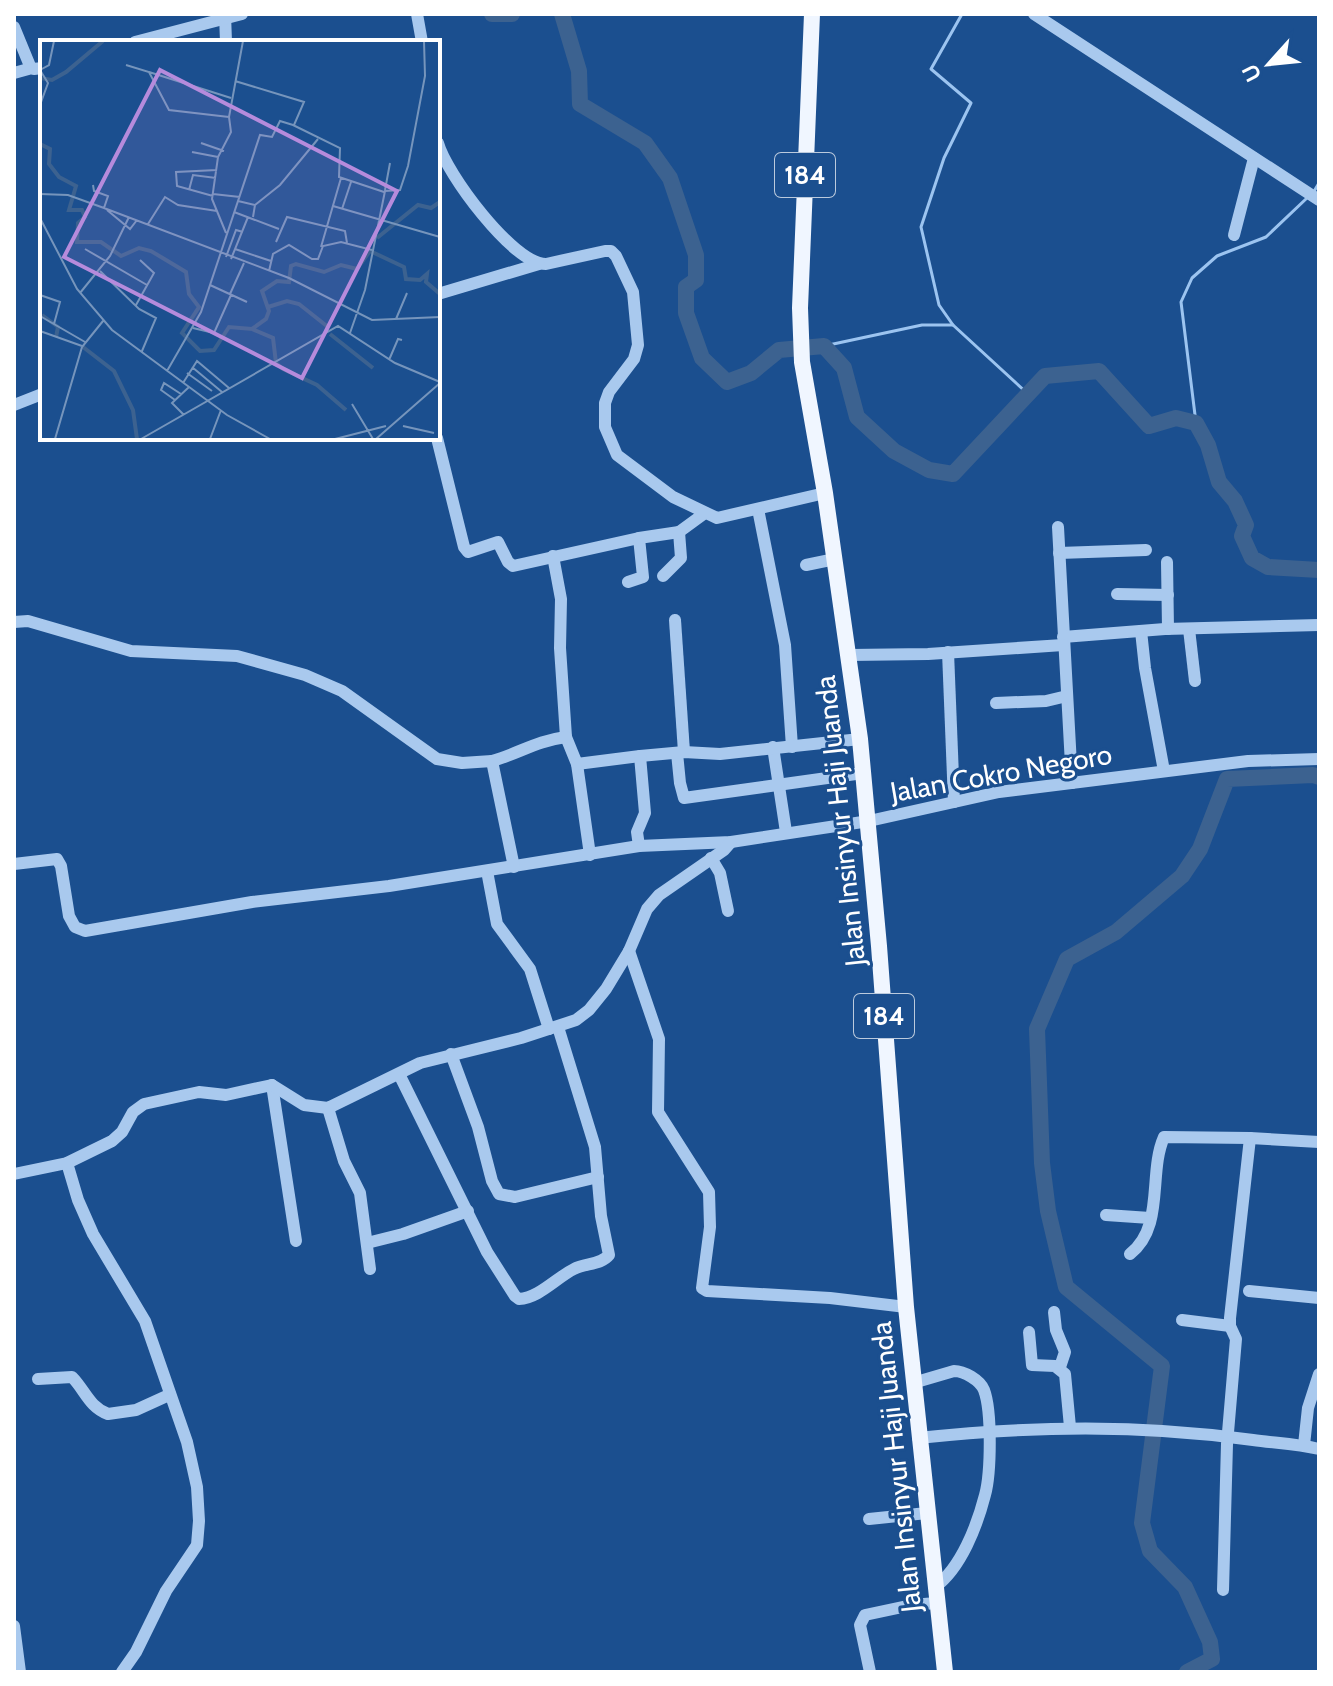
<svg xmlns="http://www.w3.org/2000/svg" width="1333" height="1686" font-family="Cabin,sans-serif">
	<rect width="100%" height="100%" fill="#1b4f8f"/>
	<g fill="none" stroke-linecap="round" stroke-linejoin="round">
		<g stroke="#9cc4f0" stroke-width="3">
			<polyline points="962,14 931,69 971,103 944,158 921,227 939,305 953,325 1028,394"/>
			<polyline points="1313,193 1319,183"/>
			<polyline points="824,346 922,325 953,325"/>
			<polyline points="1196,423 1181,302 1192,278 1217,256 1266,237 1307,198"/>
		</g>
		<g stroke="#3c6290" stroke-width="16">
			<polyline points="492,14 512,14"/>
			<polyline points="562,14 579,71 580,104 645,143 670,178 696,255 696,280 686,287 686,313 702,358 727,382 751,373 779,350 824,346 844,368 857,417 894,451 929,470 953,474 1045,376 1099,371 1149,426 1176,418 1196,423 1208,445 1219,482 1235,501 1246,525 1242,536 1252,558 1268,567 1319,570"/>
			<polyline points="1187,1672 1212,1659 1210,1642 1185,1587 1150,1551 1142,1523 1162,1366 1066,1287 1048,1211 1042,1163 1037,1029 1067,959 1116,932 1182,876 1200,849 1227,779 1313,775 1319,777"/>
		</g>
		<g stroke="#a9c9ee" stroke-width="12">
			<polyline points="225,14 226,42"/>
			<polyline points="417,14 422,42"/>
			<polyline points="1034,14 1319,200"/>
			<polyline points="14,27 30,66 34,69 42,68"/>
			<polyline points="135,42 242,14"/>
			<polyline points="14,73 32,68"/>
			<path d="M 438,143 C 446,173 513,264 546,264 L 605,251 L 611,251 L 616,256 L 633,292 L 638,345 L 634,359 L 609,392 L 605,403 L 605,427 L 617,455 L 673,497 L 717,518 L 825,493"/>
			<polyline points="1234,235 1254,158"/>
			<polyline points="438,294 539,264"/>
			<polyline points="14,405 42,394"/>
			<polyline points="437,438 464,547 468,552 498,542 508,562 513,566 639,538"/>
			<polyline points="758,509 785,645 792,747"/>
			<polyline points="1058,527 1072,783"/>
			<polyline points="1059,553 1146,550"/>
			<polyline points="553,556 561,599 560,648 566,737 577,764 590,855"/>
			<polyline points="1167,562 1168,629"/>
			<polyline points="806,565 835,559"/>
			<polyline points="663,576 681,558 679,532"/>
			<polyline points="628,582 643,577 639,538 679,532 705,513"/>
			<polyline points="1117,594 1168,595"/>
			<polyline points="675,620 684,752"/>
			<polyline points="14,622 28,621 131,651 237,656 305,675 342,691 437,759 462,763 492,761"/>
			<polyline points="1189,629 1195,681"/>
			<polyline points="1141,631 1145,668 1164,771"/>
			<polyline points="1063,637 1165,629 1319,625"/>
			<polyline points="948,652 954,802"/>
			<polyline points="850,655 928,654 1063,645"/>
			<polyline points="996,703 1046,701 1067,696"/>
			<polyline points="773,747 786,832"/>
			<polyline points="677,753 680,783 684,798 863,773"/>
			<polyline points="577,764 640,756 684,752 720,754 860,739"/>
			<polyline points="639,846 637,832 645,813 640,756"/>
			<polyline points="711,858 720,873 728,911"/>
			<polyline points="14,864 57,859 61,866 69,916 75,927 85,931 252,902 389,886 639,846 731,842 869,821 999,792 1248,761 1319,759"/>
			<path d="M 514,867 L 492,761 C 520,753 536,741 566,737"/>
			<polyline points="487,871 497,924 530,969 549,1029"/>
			<polyline points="629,951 659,1039 658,1112 709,1192 710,1227 702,1288 707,1291 830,1298 906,1307"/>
			<polyline points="451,1054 478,1127 492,1181 499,1194 515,1197 598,1177"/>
			<path d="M 399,1074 L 487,1252 L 515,1296 L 519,1299 C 539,1298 556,1278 574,1269 C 585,1263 601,1265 609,1255 L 601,1216 L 595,1147 L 558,1027"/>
			<polyline points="272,1085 296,1241"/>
			<polyline points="328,1108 344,1161 360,1193 370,1269"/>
			<polyline points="67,1163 78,1200 93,1234 145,1321 187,1442 197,1487 199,1521 197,1545 166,1591 136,1652 122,1672"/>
			<polyline points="14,1174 67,1163 112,1141 122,1132 133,1112 144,1104 199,1092 226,1095 272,1085 304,1105 328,1108 420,1063 521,1038 576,1020 589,1010 606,989 629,951 647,909 659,895 724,850 731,842"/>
			<polyline points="1106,1215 1150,1218"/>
			<polyline points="367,1243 403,1234 468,1211"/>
			<path d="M 1130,1254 C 1165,1227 1148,1173 1164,1137 L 1250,1138 L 1319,1142"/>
			<polyline points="1249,1291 1319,1298"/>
			<polyline points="1054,1312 1056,1330 1065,1352 1060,1367"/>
			<polyline points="1182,1320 1230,1326"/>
			<polyline points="1029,1332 1032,1365 1055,1366 1065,1374 1070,1427"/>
			<path d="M 38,1379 L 72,1377 C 85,1390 89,1407 108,1414 L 136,1410 L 169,1395"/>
			<path d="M 913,1383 L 954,1371 C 964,1371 980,1380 984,1390 C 992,1411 991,1473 985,1495 C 977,1526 961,1568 935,1587"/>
			<path d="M 918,1438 C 1033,1426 1138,1424 1253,1440 C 1275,1443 1297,1444 1319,1449"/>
			<polyline points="1304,1445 1308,1408 1319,1374"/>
			<polyline points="869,1519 927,1513"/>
			<polyline points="1223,1590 1227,1444 1236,1339 1230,1326 1230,1318 1250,1138"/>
			<polyline points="14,1626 20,1672"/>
			<polyline points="870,1672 860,1625 865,1615 912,1605 936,1603"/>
		</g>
		<polyline stroke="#f0f6ff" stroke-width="16" points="812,14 800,308 802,362 825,493 860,739 879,946 906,1307 945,1672"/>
	</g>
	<g text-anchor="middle" stroke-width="6" stroke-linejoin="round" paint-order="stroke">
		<g fill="#1b4f8f" stroke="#bbcadd" stroke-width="2">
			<rect x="775" y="153" width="60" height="44" rx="6"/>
			<rect x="854" y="994" width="60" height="44" rx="6"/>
		</g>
		<g font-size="26" font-weight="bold" fill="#fff">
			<text x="805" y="184">184</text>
			<text x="884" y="1025">184</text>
		</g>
		<g font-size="28" fill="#fff" stroke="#1b4f8f">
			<text transform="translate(1001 773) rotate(-10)" y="10">Jalan Cokro Negoro</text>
			<text transform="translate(840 821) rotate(-96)" y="10">Jalan Insinyur Haji Juanda</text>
			<text transform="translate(896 1467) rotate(-96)" y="10">Jalan Insinyur Haji Juanda</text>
		</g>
	</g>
	<g transform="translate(40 40)">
		<rect width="400" height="400" fill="#1b4f8f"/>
		<path fill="none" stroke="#3c6290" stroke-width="4" d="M 0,38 L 12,40 L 26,32 L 63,1M 0,104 L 10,109 L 9,124 L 19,137 L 36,146 L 29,170 L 42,170 L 45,177 L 38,183 L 37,202 L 61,202 L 81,216 L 99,208 L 111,211 L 146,232 L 149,254 L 159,267 L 142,293 L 160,311 L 174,310 L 189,287 L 212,289 L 226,279 L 229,271 L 222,251 L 237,241 L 249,242 L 251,226 L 256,224 L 284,232 L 301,225 L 317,229 L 330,211 L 364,227 L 366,239 L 380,240 L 387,234 L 386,242 L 400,254M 337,198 L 378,165 L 391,168 L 400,162M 228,267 L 247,261 L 259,264 L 288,287M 2,275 L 18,287 L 16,297M 212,289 L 233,298 L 236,323 L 243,329 L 277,345 L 306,370M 290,294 L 333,328M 43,307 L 74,331 L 93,370 L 97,399"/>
		<path fill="none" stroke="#7695bc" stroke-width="2" d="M 86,25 L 109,32 L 129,70 L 189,77M 0,30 L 8,43 L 0,65M 0,30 L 9,25 L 14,1M 109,32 L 191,58M 195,41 L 264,62 L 254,85M 161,103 L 184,111M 152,112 L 178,117M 53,145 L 54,151 L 68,156 L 64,168M 149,150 L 153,135 L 176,138M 345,150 L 350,123M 0,154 L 28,155 L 64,168 L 249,238 L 332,280 L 400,277M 173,154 L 200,157M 173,156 L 137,146 L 136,132 L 177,130M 198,161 L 215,165 L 213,177M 215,165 L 240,145 L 278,99M 293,166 L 400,197M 302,169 L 311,142M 67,170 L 90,189 L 97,180M 194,172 L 239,189M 0,178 L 37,249 L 72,290 L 187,375 L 230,399M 108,184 L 125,157 L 138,165 L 177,171M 186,193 L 172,159 L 178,117 L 191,92 L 189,77 L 203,1M 236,202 L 247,177 L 305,191 L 307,203M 281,207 L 301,138M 45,209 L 107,245M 195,209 L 231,221M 186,217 L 196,190 L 203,192M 191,219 L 208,177M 60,231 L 99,269 L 116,278 L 102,311M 229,231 L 233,214 L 249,205 L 272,219 L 278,219 L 283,206 L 301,202 L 332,210M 170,245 L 207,262M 40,253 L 70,216 L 89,177M 190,254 L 204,223M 0,255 L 20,262 L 14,284M 96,265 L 114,233 L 100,220M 0,276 L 45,302M 356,279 L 367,253M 153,288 L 174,293 L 191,255M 0,291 L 42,306M 310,293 L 325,250 L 345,151 L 360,150 L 368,126 L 385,36 L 384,1M 349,320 L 358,299 L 362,300M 152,327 L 182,352M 127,331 L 161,272 L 220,95 L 232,97 L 240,81 L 253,85 L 300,108 L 299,137 L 344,152M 147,333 L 172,351M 143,343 L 157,321 L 189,348M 135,360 L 121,350 L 124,343 L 141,354M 312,364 L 333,399M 144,375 L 132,363 L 149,347M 363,386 L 394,393M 15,399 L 42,307 L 63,281M 101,399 L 298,286 L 355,323 L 400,342M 170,399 L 181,370M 295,399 L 346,386M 336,399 L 400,343"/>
		<path fill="#b68bdc" fill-opacity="0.15" stroke="#b68bdc" stroke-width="4" d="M 120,30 L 357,151 L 262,338 L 24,217 Z"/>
		<rect width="400" height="400" fill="none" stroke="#fff" stroke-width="4"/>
	</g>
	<rect width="1333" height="1686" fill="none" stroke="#ffffff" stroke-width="32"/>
	<g transform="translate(1269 64) rotate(243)" stroke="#1b4f8f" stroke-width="6" paint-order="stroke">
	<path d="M0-6L14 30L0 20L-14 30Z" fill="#ffffff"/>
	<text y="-12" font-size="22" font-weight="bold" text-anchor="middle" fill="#ffffff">U</text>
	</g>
</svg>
